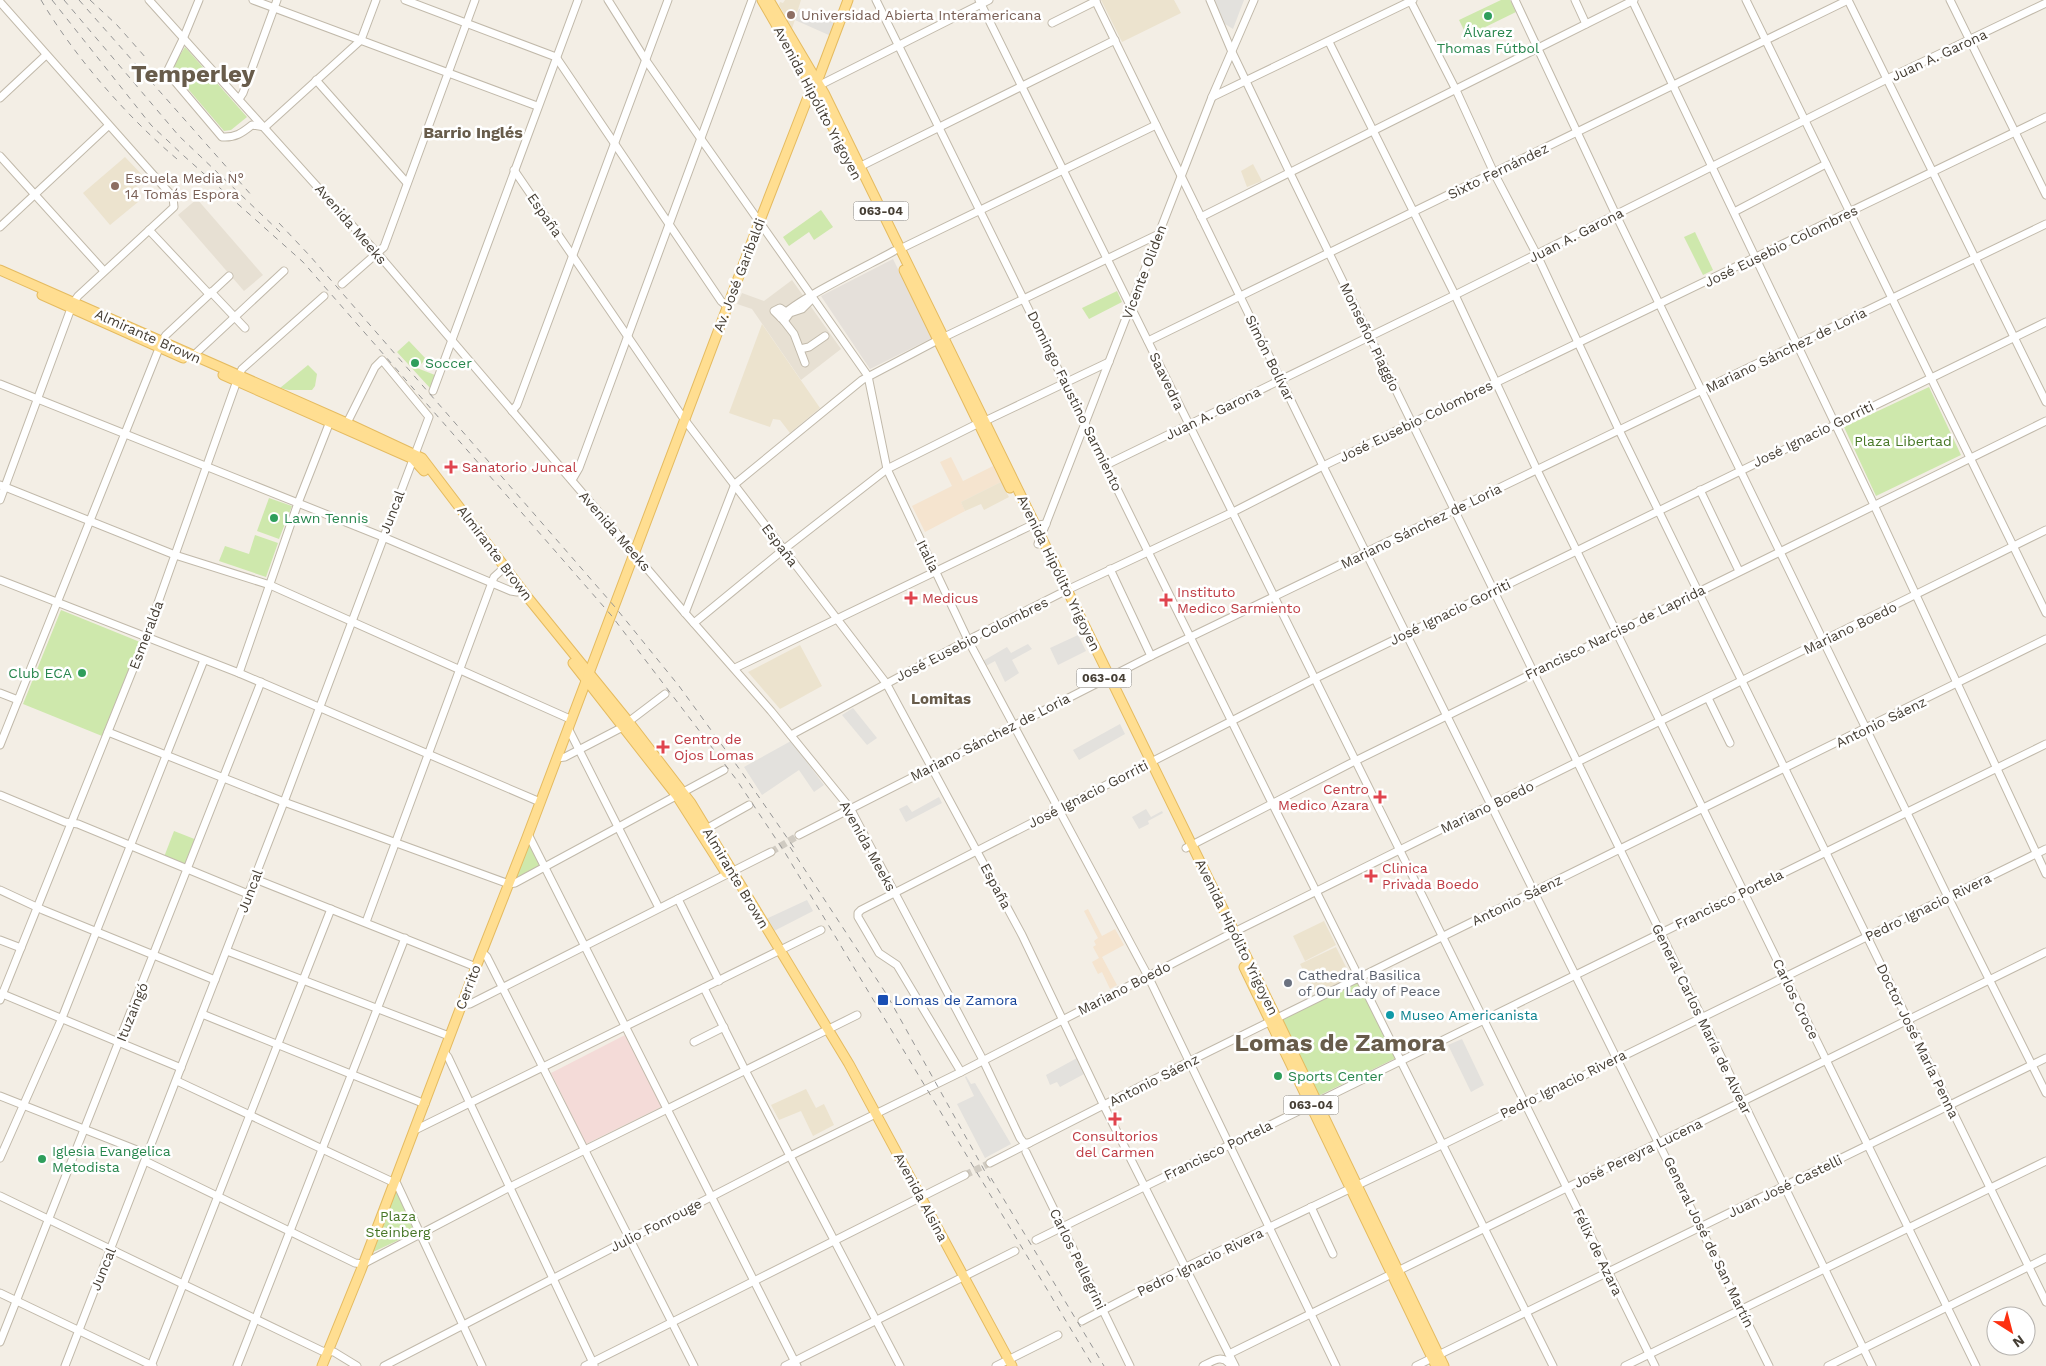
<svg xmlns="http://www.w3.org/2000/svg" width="2046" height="1366" font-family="'Work Sans',sans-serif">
	<rect width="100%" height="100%" fill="#f3eee5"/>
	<g fill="#e7e0d3">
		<polygon points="197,199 263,275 244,291 178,215"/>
		<polygon points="792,280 841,349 801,380 752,309 737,304 742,293 764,301"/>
	</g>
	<g fill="#f5e4cf">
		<polygon points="951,457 963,481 993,466 1001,482 961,502 965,511 925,532 912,506 952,486 940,462"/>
		<polygon points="1088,909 1102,936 1115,929 1124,945 1102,957 1117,985 1110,989 1102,972 1098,974 1092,962 1099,958 1093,947 1096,945 1094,941 1098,938 1084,911"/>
	</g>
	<polygon fill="#e5e0da" points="893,259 932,338 870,369 821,296"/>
	<g fill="#ece3ce">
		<polygon points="785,0 801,0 792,29 779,5 780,2 783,3"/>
		<polygon points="1101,0 1174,0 1181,13 1122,42"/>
		<polygon points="125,157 146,179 129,193 138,202 110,225 83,193"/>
		<polygon points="1253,164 1262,181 1247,187 1241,171"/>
		<polygon points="762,324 820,408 790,433 780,420 773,419 770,427 729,413"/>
		<polygon points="1001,482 1009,497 984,510 981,504 965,511 961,502"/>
		<polygon points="800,645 822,686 780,709 748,672"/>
		<polygon points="1324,921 1336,945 1305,961 1293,936"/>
		<polygon points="1336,947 1351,977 1315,994 1300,964"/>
		<polygon points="806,1089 816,1108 824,1104 834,1125 813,1136 801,1111 779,1120 771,1105"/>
	</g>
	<polygon fill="#f4dbd8" points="627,1034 663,1106 586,1144 551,1073"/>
	<g fill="#cee8ac">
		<polygon points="1501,0 1510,0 1516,12 1467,36 1459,20"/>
		<polygon points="185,47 247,117 231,130 224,131 171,69"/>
		<polygon points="821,210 833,227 814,240 809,232 789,246 783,237"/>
		<polygon points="1695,232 1713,270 1703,275 1684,237"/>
		<polygon points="1117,291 1122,302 1089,319 1082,308"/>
		<polygon points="409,341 426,359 417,368 435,375 430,388 397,352"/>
		<polygon points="308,365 317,374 315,386 312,390 289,390 280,388"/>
		<polygon points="1929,387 1961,455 1876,496 1844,427"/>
		<polygon points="269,498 292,506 279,539 257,531"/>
		<polygon points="255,535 278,543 266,577 219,561 225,546 249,554"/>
		<polygon points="61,610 140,642 102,736 23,704"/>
		<polygon points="174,831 197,840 187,865 164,857"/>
		<polygon points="530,843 540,865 515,879"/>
		<polygon points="1358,982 1396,1058 1318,1096 1281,1020"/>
		<polygon points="398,1190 416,1232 373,1252 395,1192"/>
	</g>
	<g fill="#e3e1dd">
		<polygon points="1214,0 1244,0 1233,29 1225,24"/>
		<polygon points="799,9 836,24 831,36 795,20"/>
		<polygon points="1078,635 1086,651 1058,665 1050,648"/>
		<polygon points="1028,644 1032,649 1012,660 1019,673 1005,682 995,661 986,666 983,661 1007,647 1011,653"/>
		<polygon points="853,708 877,738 867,745 842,715"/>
		<polygon points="1120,724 1125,734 1079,760 1073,750"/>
		<polygon points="791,741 824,785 814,792 799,770 762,795 744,767"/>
		<polygon points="939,797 942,803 906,822 899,809 907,805 912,812"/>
		<polygon points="1146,809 1151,817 1162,811 1163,813 1148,821 1149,824 1139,829 1132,817"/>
		<polygon points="807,900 813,911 774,931 766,919"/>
		<polygon points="1462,1039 1484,1085 1471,1092 1448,1045"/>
		<polygon points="1077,1058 1084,1074 1060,1087 1057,1082 1050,1085 1046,1075"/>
		<polygon points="966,1076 971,1084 975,1083 1011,1144 985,1158 957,1104 974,1096 965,1077"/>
	</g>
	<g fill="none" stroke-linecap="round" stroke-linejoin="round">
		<g stroke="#d0cbc2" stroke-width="7" stroke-dasharray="7 3.5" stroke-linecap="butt">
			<polyline points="771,852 799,835"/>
			<polyline points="965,1175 990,1163"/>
		</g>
		<defs>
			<g id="minor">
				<polyline points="149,0 378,254 685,613 771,711 850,808 983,1060 1020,1138 1024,1143 1029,1143"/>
				<path d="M 199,0 L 183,39 L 167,72 L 222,137 C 235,138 242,133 252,125 L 265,127"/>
				<polyline points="253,0 537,106"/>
				<polyline points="405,0 556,57 721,301 727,306"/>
				<polyline points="608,0 645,59 701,139 868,376 887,469 968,640 1148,976 1336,1366"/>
				<polyline points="876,0 1272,803 1553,1366"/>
				<polyline points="979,0 1655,1366"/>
				<polyline points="1095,0 1323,466 1769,1366"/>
				<polyline points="1210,0 1232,52 1289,171 1872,1366"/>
				<polyline points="1410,0 1456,90 1494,173 1537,255 1619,430 2046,1302"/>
				<polyline points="1515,0 1616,215 1946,893 2046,1093"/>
				<polyline points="1575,0 1586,24"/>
				<polyline points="1632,0 1874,505 2046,874"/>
				<polyline points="1746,0 2046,613"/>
				<polyline points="1848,0 2046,402"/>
				<polyline points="1950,0 2046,195"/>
				<polyline points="0,2 173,197 174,207 78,296 73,303 0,500"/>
				<polyline points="1052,23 1096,1"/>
				<polyline points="1329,42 1455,295 1537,470 1976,1366"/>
				<polyline points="316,80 407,183"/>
				<polyline points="816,87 989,0"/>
				<polyline points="1212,97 1413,0"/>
				<polyline points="0,98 46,55"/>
				<polyline points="239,99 243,93 277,0"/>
				<polyline points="265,127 361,40 376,0"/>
				<polyline points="0,156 104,271"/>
				<polyline points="859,167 1115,40"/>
				<polyline points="514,170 684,419 886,683 1022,935 1104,1106 1235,1366"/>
				<polyline points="1734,212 1826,164"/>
				<polyline points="1201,217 1634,0"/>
				<polyline points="0,227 108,126"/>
				<polyline points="149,230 209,294"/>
				<polyline points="900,249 1156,125"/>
				<polyline points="342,284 384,247 475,0"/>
				<polyline points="211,292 245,328"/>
				<polyline points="786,312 780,308 774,311 784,321 790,313 802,309 810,301"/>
				<path d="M 781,318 C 785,305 877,261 894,251"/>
				<polyline points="784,321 794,334 805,363"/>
				<polyline points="1148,341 1848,0"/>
				<polyline points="800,349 809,347 825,336"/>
				<polyline points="193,356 284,271"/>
				<polyline points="0,384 383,537 511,591 517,592"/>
				<polyline points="433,391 578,0"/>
				<polyline points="512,411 517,405 668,0"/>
				<polyline points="985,421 1109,362"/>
				<polyline points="1106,465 1455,295 1887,79 2046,3"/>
				<polyline points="572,480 579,468 752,0"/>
				<polyline points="0,485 175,555 270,585 570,719"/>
				<polyline points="1700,490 1739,571"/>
				<polyline points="1038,544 1212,97 1254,0"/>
				<polyline points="1110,569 1151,656"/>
				<polyline points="0,580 239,673 540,802"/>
				<polyline points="685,613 735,484 862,380 938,340 1159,234"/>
				<polyline points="694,623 783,550 887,469 979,423"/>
				<polyline points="735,668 1030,526 1046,524"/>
				<polyline points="239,673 298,503 331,419"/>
				<polyline points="0,693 18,700"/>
				<polyline points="1708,698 1730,743"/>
				<polyline points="568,728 659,908"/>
				<polyline points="108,732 284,802 509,884 515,883 724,770"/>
				<polyline points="791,735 968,640 1067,590 1233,512 1323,466 2046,117"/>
				<polyline points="0,745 162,341 166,335 229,276"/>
				<polyline points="557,758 565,757 619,729 665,694"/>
				<polyline points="0,795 65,822 78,824 248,894"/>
				<polyline points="706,829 749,805"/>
				<polyline points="528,834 797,1366"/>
				<polyline points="799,835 1151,656 2046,224"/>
				<polyline points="1186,848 1355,761 2046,421"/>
				<polyline points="255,879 476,967"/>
				<polyline points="0,890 43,910 215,980"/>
				<polyline points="678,899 719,981"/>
				<polyline points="366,922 494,577 505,567"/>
				<polyline points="0,940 21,948"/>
				<polyline points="227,951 449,1036"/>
				<polyline points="482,952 487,957 694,1366"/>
				<polyline points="704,988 745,1070 900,1366"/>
				<polyline points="0,993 181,1068"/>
				<polyline points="0,1000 144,642 239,375 242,369 324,296"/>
				<polyline points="461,1005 470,1004 771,852"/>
				<polyline points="202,1014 425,1104"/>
				<polyline points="694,1042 724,1027"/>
				<polyline points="444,1052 448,1057 594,1365"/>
				<polyline points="961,1072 897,965 879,953 858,917 858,913 861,910 1314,679 2046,322"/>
				<polyline points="177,1081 397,1184 482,1366"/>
				<polyline points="0,1096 147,1154"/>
				<polyline points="415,1130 821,930"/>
				<polyline points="1026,1152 1130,1366"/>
				<polyline points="0,1158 62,1018 204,660"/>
				<polyline points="145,1161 355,1263 363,1264 510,1187 857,1015"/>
				<polyline points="990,1163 1188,1062 2046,639"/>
				<polyline points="0,1196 322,1351 334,1352 357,1366"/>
				<polyline points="1311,1207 1333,1254"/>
				<polyline points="1036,1240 2046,744"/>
				<polyline points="0,1293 153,1366"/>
				<polyline points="1082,1321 1186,1267 1452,1140 2046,849"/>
				<polyline points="0,1342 261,682"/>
				<polyline points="1229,1354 2046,952"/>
				<polyline points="65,1366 284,802 429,417 382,360 375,367 347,423"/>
				<polyline points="151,1366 331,909"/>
				<polyline points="237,1366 405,938"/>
				<polyline points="384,1366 790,1156 961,1072 1234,932 2046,530"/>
				<polyline points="585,1366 965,1175"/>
				<polyline points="785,1366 1015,1251"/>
				<polyline points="996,1366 1058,1335"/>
				<path d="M 1203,1366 C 1214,1360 1223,1354 1231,1366"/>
				<polyline points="1416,1366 2046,1058"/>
				<polyline points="1625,1366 2046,1161"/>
				<polyline points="1828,1366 2046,1258"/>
			</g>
			<g id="major">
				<polyline points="762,0 813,89 844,149"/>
				<polyline points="769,0 824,93 1277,1019 1444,1366"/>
				<polyline points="0,270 347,423 422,458 529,599 628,721 691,803 849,1064 1012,1366"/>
				<polyline points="904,270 1010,488"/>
				<polyline points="42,295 183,358"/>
				<polyline points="223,375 413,459 424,471"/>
				<polyline points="573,663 677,796 726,873"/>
				<polyline points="1244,967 1436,1366"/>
				<polyline points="322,1366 361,1270 476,967 526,840 759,223 808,97 817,82 848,0"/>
			</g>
		</defs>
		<use href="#minor" stroke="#c1b9aa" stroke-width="9"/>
		<use href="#major" stroke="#e5bb60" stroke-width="11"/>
		<use href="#minor" stroke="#fff" stroke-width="7"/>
		<use href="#major" stroke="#ffde91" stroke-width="9"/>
		<g stroke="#959595" stroke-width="1" stroke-dasharray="6 6" stroke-linecap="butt">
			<path d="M 41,0 C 74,56 127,117 177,159"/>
			<polyline points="52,0 151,125 184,156 303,262 611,615 736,779 784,851 1093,1366"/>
			<polyline points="64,0 179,136 280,232"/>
			<polyline points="79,0 253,197"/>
			<polyline points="90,0 117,25 146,58"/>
			<polyline points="279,223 310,256 615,607 679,686 743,774 797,852"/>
			<polyline points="790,847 887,995 993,1186"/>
			<polyline points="991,1178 1104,1366"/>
		</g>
	</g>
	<g fill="#8d6e63" stroke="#fff" stroke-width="2">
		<circle cx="791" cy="15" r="5"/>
		<circle cx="115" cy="186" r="5"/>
	</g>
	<g fill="#2e9e5b" stroke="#fff" stroke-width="2">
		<circle cx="1488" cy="16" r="5"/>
		<circle cx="415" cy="363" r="5"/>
		<circle cx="274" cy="518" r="5"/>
		<circle cx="82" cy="673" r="5"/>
		<circle cx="1278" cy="1076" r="5"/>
		<circle cx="42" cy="1159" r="5"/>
	</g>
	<g fill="#e0444e" stroke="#fff" stroke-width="2">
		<path d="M448.5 459.5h5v5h5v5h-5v5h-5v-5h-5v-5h5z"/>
		<path d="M908.5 590.5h5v5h5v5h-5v5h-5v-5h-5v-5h5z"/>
		<path d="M1163.5 592.5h5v5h5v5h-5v5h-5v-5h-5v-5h5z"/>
		<path d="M660.5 739.5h5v5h5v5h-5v5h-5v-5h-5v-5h5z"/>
		<path d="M1377.5 789.5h5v5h5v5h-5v5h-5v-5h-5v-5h5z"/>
		<path d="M1368.5 868.5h5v5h5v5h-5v5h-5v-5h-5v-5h5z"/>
		<path d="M1112.5 1111.5h5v5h5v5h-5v5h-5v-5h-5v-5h5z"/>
	</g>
	<circle fill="#6b7280" stroke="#fff" stroke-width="2" cx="1288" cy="983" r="5"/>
	<rect fill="#1a4fb4" stroke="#fff" stroke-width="2" x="877" y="994" width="12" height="12" rx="2.5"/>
	<circle fill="#0f9aa8" stroke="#fff" stroke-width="2" cx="1390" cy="1015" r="5"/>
	<g text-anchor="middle" stroke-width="5" stroke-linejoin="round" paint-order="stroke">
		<g fill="#fff" stroke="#7d7871" stroke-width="1">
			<rect x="853.5" y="201.5" width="55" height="19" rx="4"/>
			<rect x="1076.5" y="668.5" width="55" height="19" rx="4"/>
			<rect x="1283.5" y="1095.5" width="55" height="19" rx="4"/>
		</g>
		<g font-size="12" font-weight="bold" fill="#453e34">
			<text x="881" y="215">063-04</text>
			<text x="1104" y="682">063-04</text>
			<text x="1311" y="1109">063-04</text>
		</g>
		<g font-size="14" fill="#785e54" stroke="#fff" text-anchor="start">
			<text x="801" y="20">Universidad Abierta Interamericana</text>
			<text x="125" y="183">Escuela Media N°<tspan x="125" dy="16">14 Tomás Espora</tspan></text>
		</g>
		<g font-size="14" fill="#27864d" stroke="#fff" text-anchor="start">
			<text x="1488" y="37" text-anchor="middle">Álvarez<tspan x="1488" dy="16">Thomas Fútbol</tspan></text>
			<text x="425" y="368">Soccer</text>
			<text x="284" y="523">Lawn Tennis</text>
			<text x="72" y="678" text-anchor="end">Club ECA</text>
			<text x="1288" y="1081">Sports Center</text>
			<text x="52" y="1156">Iglesia Evangelica<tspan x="52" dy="16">Metodista</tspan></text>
		</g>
		<g font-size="14" fill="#453e34" stroke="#fff">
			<text transform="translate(1939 55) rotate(-25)" y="5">Juan A. Garona</text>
			<text transform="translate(818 103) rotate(62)" y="5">Avenida Hipólito Yrigoyen</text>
			<text transform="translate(1498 171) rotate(-26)" y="5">Sixto Fernández</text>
			<text transform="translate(545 215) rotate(55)" y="5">España</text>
			<text transform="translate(351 224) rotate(49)" y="5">Avenida Meeks</text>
			<text transform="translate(1576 235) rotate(-27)" y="5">Juan A. Garona</text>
			<text transform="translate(1781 246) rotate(-26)" y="5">José Eusebio Colombres</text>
			<text transform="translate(1144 272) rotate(-69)" y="5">Vicente Oliden</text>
			<text transform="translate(739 275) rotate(-69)" y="5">Av. José Garibaldi</text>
			<text transform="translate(148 336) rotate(24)" y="5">Almirante Brown</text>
			<text transform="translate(1370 337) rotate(64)" y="5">Monseñor Piaggio</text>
			<text transform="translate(1786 350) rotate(-26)" y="5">Mariano Sánchez de Loria</text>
			<text transform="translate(1270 358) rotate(64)" y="5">Simón Bolívar</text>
			<text transform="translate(1167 381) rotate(64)" y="5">Saavedra</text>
			<text transform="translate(1075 401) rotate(64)" y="5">Domingo Faustino Sarmiento</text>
			<text transform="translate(1213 413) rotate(-26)" y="5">Juan A. Garona</text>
			<text transform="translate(1416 421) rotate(-26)" y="5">José Eusebio Colombres</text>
			<text transform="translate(1813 434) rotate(-26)" y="5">José Ignacio Gorriti</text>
			<text transform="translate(392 512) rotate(-69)" y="5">Juncal</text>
			<text transform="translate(1421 526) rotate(-26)" y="5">Mariano Sánchez de Loria</text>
			<text transform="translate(615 531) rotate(49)" y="5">Avenida Meeks</text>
			<text transform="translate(780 545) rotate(53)" y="5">España</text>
			<text transform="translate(495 553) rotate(53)" y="5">Almirante Brown</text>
			<text transform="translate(928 556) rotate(64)" y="5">Italia</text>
			<text transform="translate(1059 573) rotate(64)" y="5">Avenida Hipólito Yrigoyen</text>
			<text transform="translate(1450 612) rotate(-26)" y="5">José Ignacio Gorriti</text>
			<text transform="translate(1850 628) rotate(-26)" y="5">Mariano Boedo</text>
			<text transform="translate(1615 632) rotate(-26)" y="5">Francisco Narciso de Laprida</text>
			<text transform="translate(146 635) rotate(-69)" y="5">Esmeralda</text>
			<text transform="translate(972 639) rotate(-27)" y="5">José Eusebio Colombres</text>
			<text transform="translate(1881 722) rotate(-26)" y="5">Antonio Sáenz</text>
			<text transform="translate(990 737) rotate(-27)" y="5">Mariano Sánchez de Loria</text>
			<text transform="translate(1088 794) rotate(-27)" y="5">José Ignacio Gorriti</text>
			<text transform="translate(1487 807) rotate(-26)" y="5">Mariano Boedo</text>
			<text transform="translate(868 846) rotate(61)" y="5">Avenida Meeks</text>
			<text transform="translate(736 878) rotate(59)" y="5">Almirante Brown</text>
			<text transform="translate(996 886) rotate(62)" y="5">España</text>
			<text transform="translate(250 891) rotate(-69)" y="5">Juncal</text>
			<text transform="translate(1729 899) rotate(-26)" y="5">Francisco Portela</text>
			<text transform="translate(1517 900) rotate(-26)" y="5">Antonio Sáenz</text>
			<text transform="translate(1928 907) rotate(-26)" y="5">Pedro Ignacio Rivera</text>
			<text transform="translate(1237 937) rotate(64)" y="5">Avenida Hipólito Yrigoyen</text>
			<text transform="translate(468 987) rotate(-69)" y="5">Cerrito</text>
			<text transform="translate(1124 988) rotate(-27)" y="5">Mariano Boedo</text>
			<text transform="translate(1796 999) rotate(64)" y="5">Carlos Croce</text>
			<text transform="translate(132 1012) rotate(-68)" y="5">Ituzaingó</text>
			<text transform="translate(1702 1019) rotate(64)" y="5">General Carlos María de Alvear</text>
			<text transform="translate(1918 1041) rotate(64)" y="5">Doctor José María Penna</text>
			<text transform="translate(1154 1080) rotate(-27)" y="5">Antonio Sáenz</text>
			<text transform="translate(1563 1084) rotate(-26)" y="5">Pedro Ignacio Rivera</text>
			<text transform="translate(1218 1150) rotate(-26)" y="5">Francisco Portela</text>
			<text transform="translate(1638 1153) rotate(-26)" y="5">José Pereyra Lucena</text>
			<text transform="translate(1785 1186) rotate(-26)" y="5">Juan José Castelli</text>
			<text transform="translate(921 1197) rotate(62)" y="5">Avenida Alsina</text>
			<text transform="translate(656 1225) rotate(-27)" y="5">Julio Fonrouge</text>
			<text transform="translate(1709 1242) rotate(64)" y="5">General José de San Martín</text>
			<text transform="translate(1598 1252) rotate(64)" y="5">Félix de Azara</text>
			<text transform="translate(1078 1259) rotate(64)" y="5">Carlos Pellegrini</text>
			<text transform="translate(1200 1262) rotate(-26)" y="5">Pedro Ignacio Rivera</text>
			<text transform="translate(103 1269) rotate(-68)" y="5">Juncal</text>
		</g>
		<g font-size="14" fill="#477727" stroke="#fff">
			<text x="1903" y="446">Plaza Libertad</text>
			<text x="398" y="1221">Plaza<tspan x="398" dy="16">Steinberg</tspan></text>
		</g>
		<g font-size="14" fill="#be3a42" stroke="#fff" text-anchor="start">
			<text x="462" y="472">Sanatorio Juncal</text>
			<text x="1177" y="597">Instituto<tspan x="1177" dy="16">Medico Sarmiento</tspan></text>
			<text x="922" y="603">Medicus</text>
			<text x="674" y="744">Centro de<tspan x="674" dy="16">Ojos Lomas</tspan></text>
			<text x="1369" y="794" text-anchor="end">Centro<tspan x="1369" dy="16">Medico Azara</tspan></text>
			<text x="1382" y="873">Clinica<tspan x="1382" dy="16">Privada Boedo</tspan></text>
			<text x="1115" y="1141" text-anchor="middle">Consultorios<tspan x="1115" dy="16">del Carmen</tspan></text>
		</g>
		<g font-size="14" fill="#5b616d" stroke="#fff" text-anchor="start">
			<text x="1298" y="980">Cathedral Basilica<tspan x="1298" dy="16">of Our Lady of Peace</tspan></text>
		</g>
		<g font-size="14" fill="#164399" stroke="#fff" text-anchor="start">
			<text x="894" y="1005">Lomas de Zamora</text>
		</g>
		<g font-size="14" fill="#0d838f" stroke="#fff" text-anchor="start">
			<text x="1400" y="1020">Museo Americanista</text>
		</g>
		<g font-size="15" font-weight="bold" fill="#685c4b" stroke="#fff">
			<text x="941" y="704">Lomitas</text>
		</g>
		<g font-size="16" font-weight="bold" fill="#685c4b" stroke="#fff">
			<text x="473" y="138">Barrio Inglés</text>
		</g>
		<g font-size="24" font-weight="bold" fill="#685c4b" stroke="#fff">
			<text x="193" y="82">Temperley</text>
			<text x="1340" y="1051">Lomas de Zamora</text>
		</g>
	</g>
	<g transform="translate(2011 1331) rotate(144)"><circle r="24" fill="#ffffff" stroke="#b5b2ae"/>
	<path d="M0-4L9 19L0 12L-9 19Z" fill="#fd3011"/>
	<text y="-8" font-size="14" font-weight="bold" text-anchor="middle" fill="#453e34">N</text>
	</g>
</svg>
